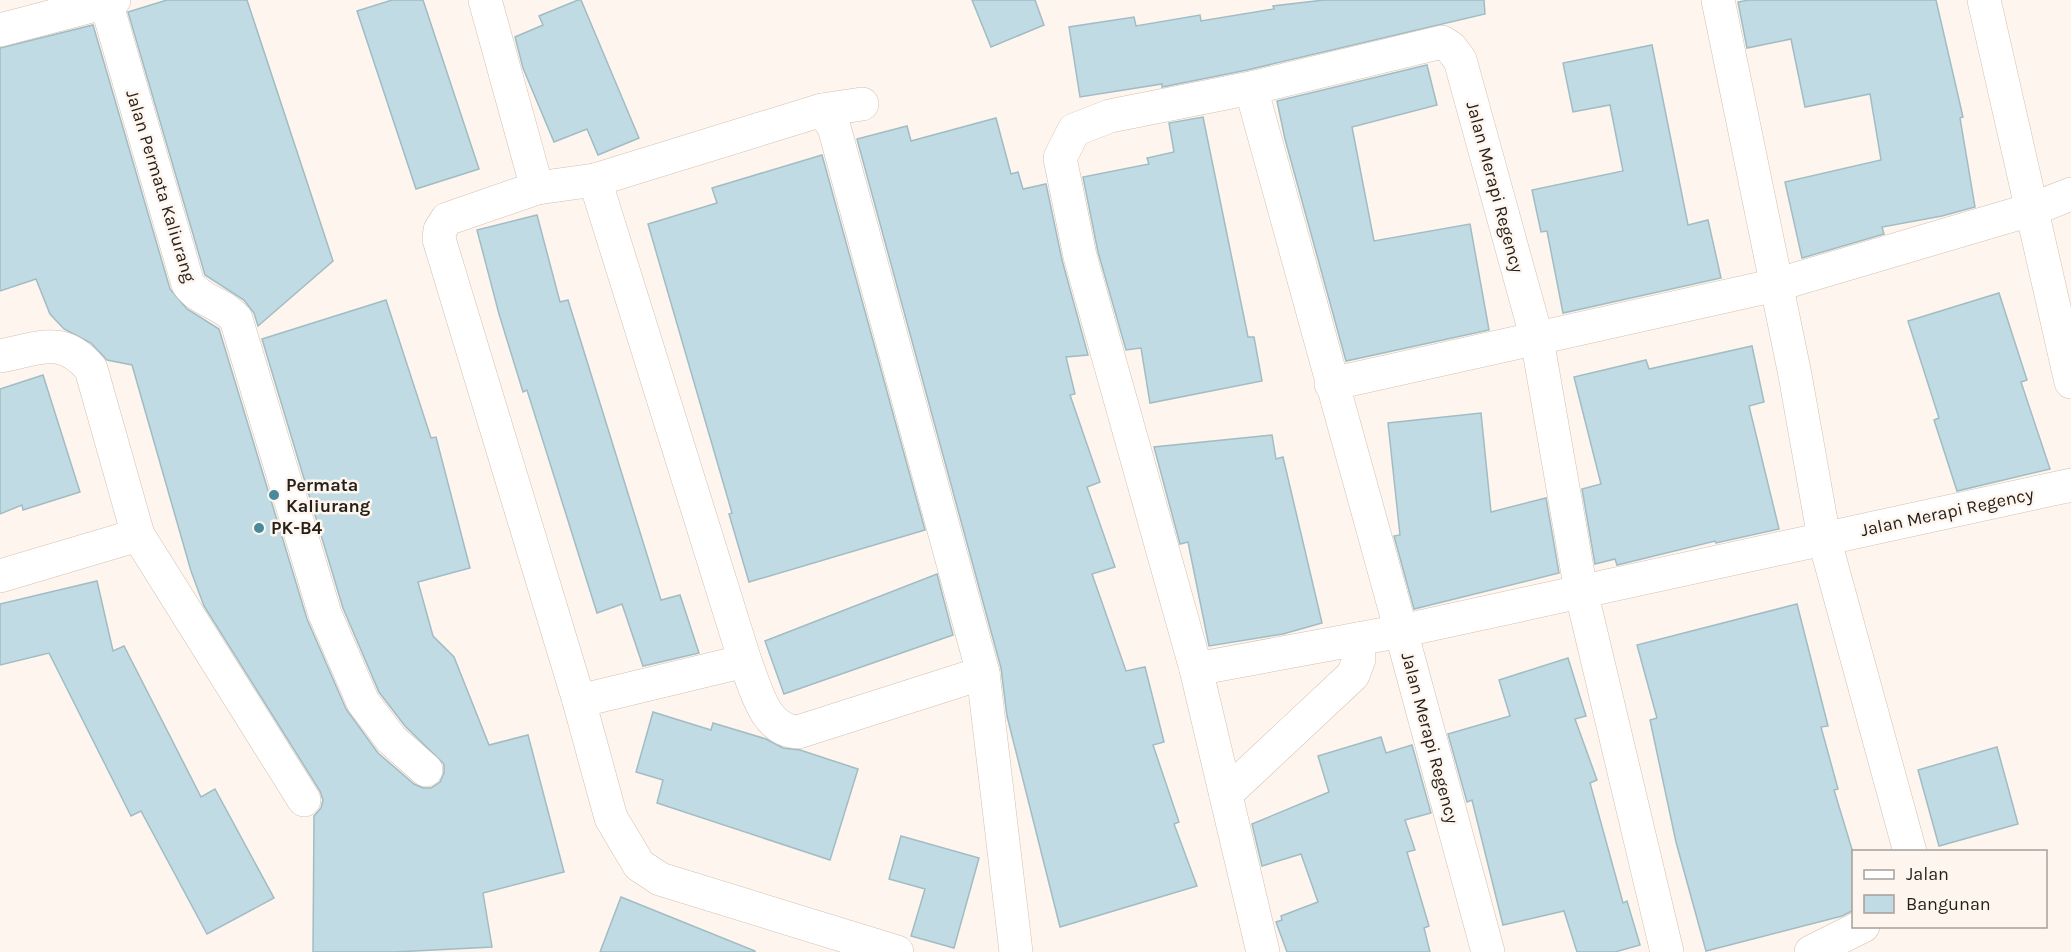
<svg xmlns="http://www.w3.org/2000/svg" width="2071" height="952" font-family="Karla,sans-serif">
	<rect width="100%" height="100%" fill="#fdf5ee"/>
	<g fill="#c0dbe3" stroke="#a2bcc4" stroke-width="1.5">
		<polygon points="167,0 247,0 333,261 258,326 254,313 244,300 205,275 128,12"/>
		<polygon points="392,0 423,0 479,169 416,189 357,11"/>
		<polygon points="578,0 581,0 639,138 598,155 587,129 554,142 523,68 515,37 543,25 539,16"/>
		<polygon points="972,0 1035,0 1044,25 991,47"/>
		<polygon points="1324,0 1484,0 1485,14 1247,70 1162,87 1162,84 1080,97 1069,27 1134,17 1136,26 1200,15 1201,21 1274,9 1273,6"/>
		<polygon points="1749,0 1936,0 1963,117 1960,118 1975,207 1942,216 1882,227 1884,234 1802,258 1785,182 1881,160 1870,94 1805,107 1791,39 1747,48 1738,2"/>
		<polygon points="93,25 170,289 187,309 219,329 307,619 346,709 378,753 414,784 423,788 431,788 440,782 444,773 444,764 405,726 379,692 343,608 262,339 386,300 431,438 436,437 470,568 418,582 433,636 454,657 489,745 528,735 564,872 483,893 492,947 395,952 313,952 314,816 321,808 323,800 320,791 204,606 191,571 132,365 107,360 91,343 64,329 50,314 36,279 0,291 0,48"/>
		<polygon points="1652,45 1688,225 1708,220 1721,278 1563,313 1547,231 1541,232 1532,190 1623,171 1610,105 1573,112 1563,63"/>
		<polygon points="1427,65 1437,105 1352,127 1374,241 1470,224 1489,330 1346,361 1285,139 1277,101"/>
		<polygon points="1203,117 1248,337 1254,337 1262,381 1150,403 1141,348 1126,350 1098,252 1083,177 1149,164 1147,158 1174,152 1169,123"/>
		<polygon points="996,118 1011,174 1018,172 1023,189 1046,184 1062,260 1088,355 1066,357 1075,394 1070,395 1100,482 1087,487 1115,567 1092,574 1126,671 1145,667 1164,742 1153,745 1179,822 1174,824 1197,886 1060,927 1007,716 1001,668 857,139 907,126 911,141"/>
		<polygon points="822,155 925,530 749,582 729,514 732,513 648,224 717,203 712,188"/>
		<polygon points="537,215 560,302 568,300 661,600 680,595 699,653 643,666 622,604 597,613 527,390 523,392 499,314 477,230"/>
		<polygon points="1999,293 2027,380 2021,382 2050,469 1957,491 1934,420 1939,418 1908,321"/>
		<polygon points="1752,346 1764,402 1749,406 1779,529 1716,543 1715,541 1617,565 1615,559 1595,564 1582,489 1601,484 1574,377 1646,360 1649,369"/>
		<polygon points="43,375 80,492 23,510 22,505 0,514 0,389"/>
		<polygon points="1481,413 1491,512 1546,498 1559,573 1414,609 1394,536 1400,535 1388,423"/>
		<polygon points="1272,435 1276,459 1283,457 1322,623 1283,634 1209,646 1188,542 1180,544 1154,447"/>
		<polygon points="937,574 953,635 784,694 765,641"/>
		<polygon points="97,581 113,651 124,646 201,797 215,789 274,898 207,934 141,811 131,816 49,653 0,665 0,604"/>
		<polygon points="1797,604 1828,726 1821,727 1838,789 1834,790 1854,856 1854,910 1842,916 1706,951 1676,842 1650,720 1657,718 1637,645"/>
		<polygon points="1568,658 1586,716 1575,719 1597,780 1590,783 1623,903 1627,901 1640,945 1615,952 1577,952 1564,911 1503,925 1472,800 1467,802 1448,734 1510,716 1499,680"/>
		<polygon points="653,712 711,730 713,723 766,739 783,748 800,750 858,769 830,860 657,803 663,780 636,772"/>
		<polygon points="1381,737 1386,753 1412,745 1431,813 1405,820 1415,850 1407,852 1429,926 1424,928 1430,952 1287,952 1276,922 1282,920 1281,916 1318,902 1301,854 1262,866 1252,824 1329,792 1318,756"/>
		<polygon points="1997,747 2018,824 1939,846 1918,770"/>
		<polygon points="901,836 979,858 954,948 911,936 925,889 889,879"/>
		<polygon points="621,897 755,951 755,952 600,952"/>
	</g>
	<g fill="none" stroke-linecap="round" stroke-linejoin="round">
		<defs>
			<g id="minor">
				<polyline points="485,0 537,188"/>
				<polyline points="1718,0 1795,375 1824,538 1910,852"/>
				<polyline points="1984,0 2071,382"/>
				<path d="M 106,2 L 188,284 C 201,302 223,303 236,319 L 325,614 L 363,702 L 391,739 L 426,770"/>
				<polyline points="0,30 114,0"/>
				<polyline points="862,104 822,110 595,180 537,188 447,219 440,230 439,239 579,701 611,818 639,865 660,879 897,952"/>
				<polyline points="822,110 834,127 983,673 1016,952"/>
				<polyline points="595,180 745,661"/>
				<path d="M 0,356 C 39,349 62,334 91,369 L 138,535 L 304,800"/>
				<polyline points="1331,384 1776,285 2033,209 2071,194"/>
				<polyline points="0,576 138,535"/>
				<polyline points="1196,669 1401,631 1251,88"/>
				<path d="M 579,701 L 745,661 C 756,688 764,731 798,732 L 983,673"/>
				<polyline points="1227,793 1353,675 1359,659 1358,639"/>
				<polyline points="1263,952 1196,669 1080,256 1060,158 1074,130 1110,116 1251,88 1442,42 1451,48 1460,60 1537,339 1581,591 1667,952"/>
				<polyline points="1488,952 1401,631 2071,485"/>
				<polyline points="1811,952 1863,926"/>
			</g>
		</defs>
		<use href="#minor" stroke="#d3c0b1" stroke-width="34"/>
		<use href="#minor" stroke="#fff" stroke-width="33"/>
	</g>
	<g fill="#488a9b" stroke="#fdf5ee" stroke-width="2">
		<circle cx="274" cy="495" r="6"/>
		<circle cx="259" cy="528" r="6"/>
	</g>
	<g text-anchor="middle" stroke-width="5" stroke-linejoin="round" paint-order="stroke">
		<g font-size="18" fill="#251f19" stroke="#fdf5ee">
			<text transform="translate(161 186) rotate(73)" y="6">Jalan Permata Kaliurang</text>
			<text transform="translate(1495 187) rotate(75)" y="6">Jalan Merapi Regency</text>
			<text transform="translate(1947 512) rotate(-12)" y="6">Jalan Merapi Regency</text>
			<text transform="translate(1430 738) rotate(75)" y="6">Jalan Merapi Regency</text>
		</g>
		<g font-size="18" font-weight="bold" fill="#251f19" stroke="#fdf5ee" text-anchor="start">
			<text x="286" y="491">Permata<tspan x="286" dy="21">Kaliurang</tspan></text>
			<text x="271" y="534">PK-B4</text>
		</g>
	</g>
	<rect x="1852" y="850" width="195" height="78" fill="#fdf5ee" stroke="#a79f99" stroke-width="1.5"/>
	<rect x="1864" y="870" width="30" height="9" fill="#ffffff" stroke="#a79f99" stroke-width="1.5"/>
	<text x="1906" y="880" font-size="18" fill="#251f19">Jalan</text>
	<rect x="1864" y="895" width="30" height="18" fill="#c0dbe3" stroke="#a79f99" stroke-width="1.5"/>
	<text x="1906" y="910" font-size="18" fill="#251f19">Bangunan</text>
</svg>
